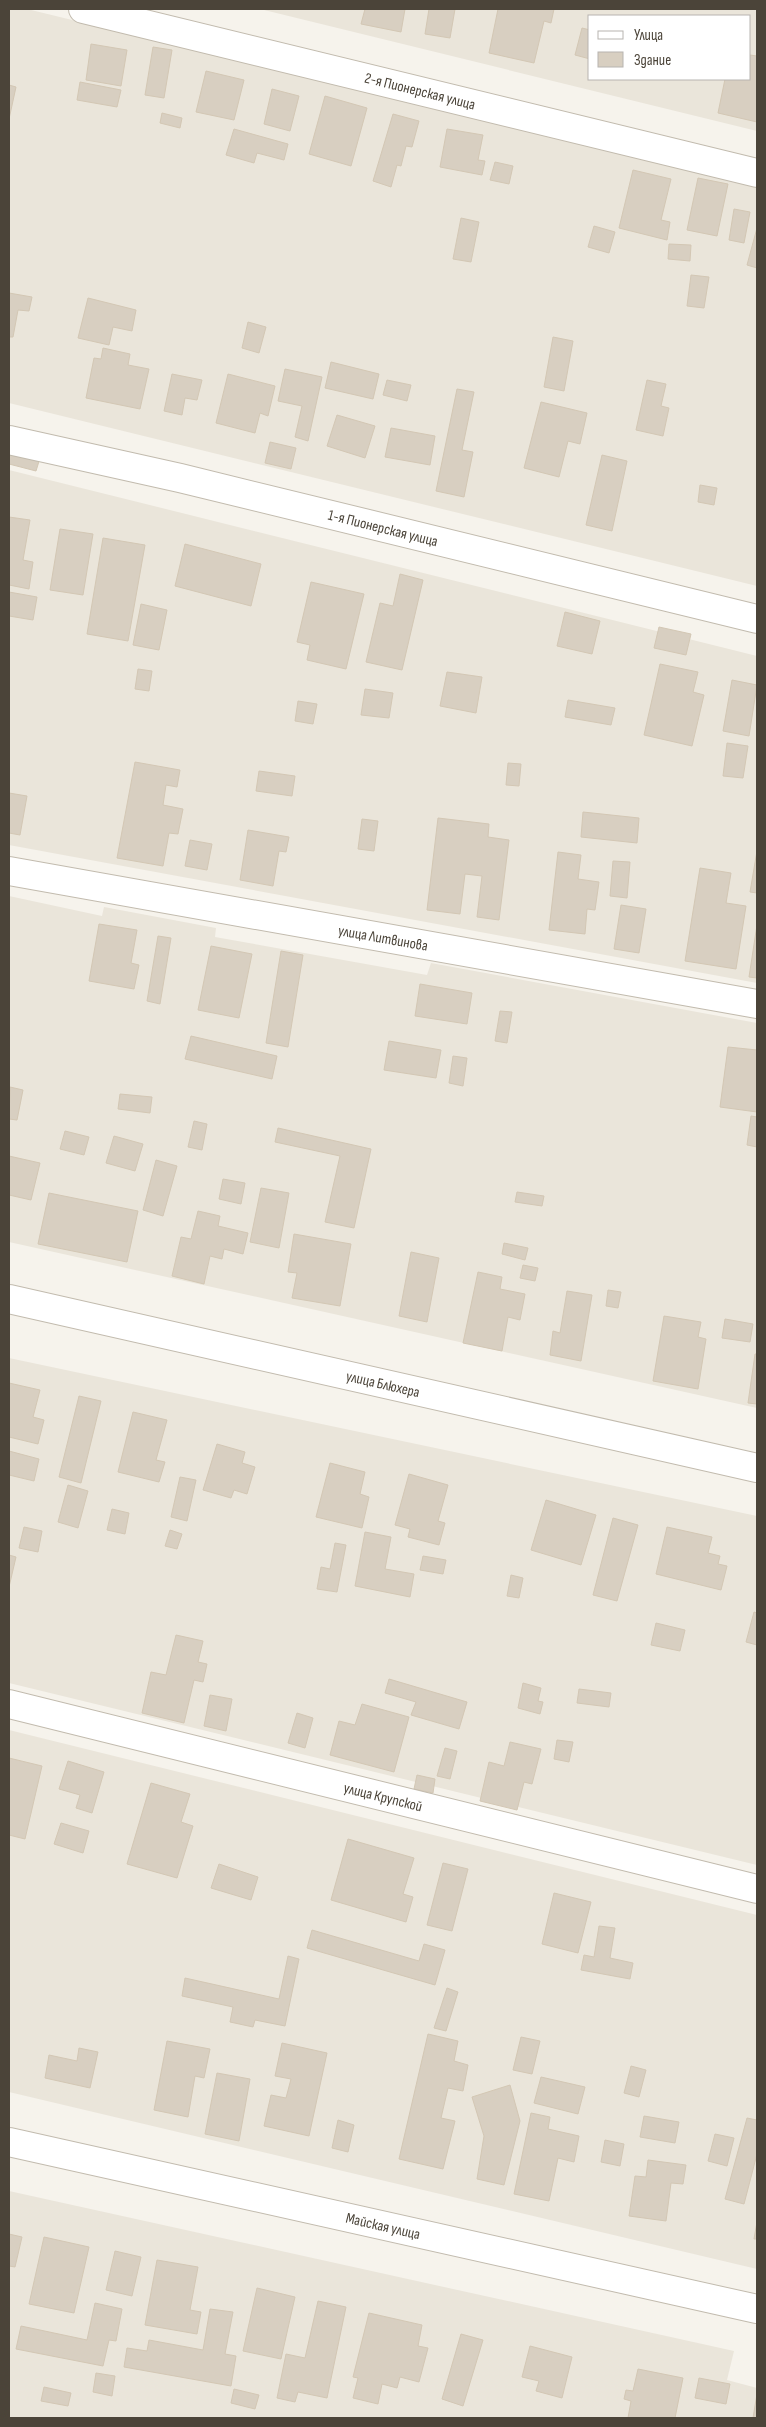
<svg xmlns="http://www.w3.org/2000/svg" width="766" height="2427" font-family="'Sofia Sans Condensed',sans-serif">
	<rect width="100%" height="100%" fill="#f6f3ec"/>
	<g fill="#eae5da" fill-rule="evenodd">
		<polygon points="9,9 27,9 757,187 757,586 9,403"/>
		<path d="M 260,9 L 757,9 L 757,131 ZM 590,16 L 750,16 L 750,79 L 590,79 Z"/>
		<polygon points="9,470 757,656 757,983 9,845"/>
		<polygon points="9,896 102,916 104,907 216,928 215,937 427,975 431,963 757,1023 757,1408 9,1242"/>
		<polygon points="9,1358 757,1516 757,1865 9,1683"/>
		<polygon points="9,1730 757,1915 757,2269 9,2092"/>
		<polygon points="9,2191 734,2351 727,2380 757,2388 757,2418 9,2418"/>
	</g>
	<g fill="#d8cfc1" stroke="#d3c7b4">
		<polygon points="365,9 405,9 401,32 361,24"/>
		<polygon points="429,9 455,9 450,38 425,34"/>
		<polygon points="498,9 554,9 551,23 544,21 534,63 489,53"/>
		<polygon points="582,28 590,30 590,59 575,55"/>
		<polygon points="91,44 127,50 121,86 86,80"/>
		<polygon points="153,47 172,50 164,98 145,95"/>
		<polygon points="750,55 757,56 757,122 718,113 725,79 750,79"/>
		<polygon points="206,71 244,80 234,120 196,112"/>
		<polygon points="80,82 121,90 117,107 77,100"/>
		<polygon points="9,85 16,87 9,119"/>
		<polygon points="272,89 299,96 290,131 264,124"/>
		<polygon points="325,96 367,108 351,166 309,154"/>
		<polygon points="162,113 182,118 180,128 160,123"/>
		<polygon points="393,114 419,121 412,147 406,146 401,166 397,165 391,187 373,181"/>
		<polygon points="234,129 288,144 284,160 257,153 254,163 226,155"/>
		<polygon points="447,129 483,135 478,160 485,161 482,175 440,167"/>
		<polygon points="495,162 513,166 509,184 490,180"/>
		<polygon points="633,170 671,179 661,220 670,222 667,240 619,228"/>
		<polygon points="698,178 728,184 717,236 687,230"/>
		<polygon points="734,209 750,212 744,243 729,240"/>
		<polygon points="461,218 479,222 471,262 453,259"/>
		<polygon points="594,226 615,232 609,253 588,247"/>
		<polygon points="757,228 757,268 747,265"/>
		<polygon points="669,244 691,245 690,261 668,259"/>
		<polygon points="691,275 709,277 704,308 687,306"/>
		<polygon points="9,293 32,297 29,311 18,310 13,337 9,337"/>
		<polygon points="88,298 136,310 132,331 113,327 109,345 78,338"/>
		<polygon points="248,322 266,327 259,353 242,348"/>
		<polygon points="553,337 573,341 564,391 544,387"/>
		<polygon points="103,348 130,354 128,365 149,369 140,409 86,398 94,358 101,359"/>
		<polygon points="331,362 379,374 373,399 325,388"/>
		<polygon points="285,369 322,377 308,441 295,437 302,406 278,401"/>
		<polygon points="172,374 202,380 197,400 185,398 182,415 164,411"/>
		<polygon points="228,374 275,386 268,416 260,413 255,433 216,423"/>
		<polygon points="387,380 411,385 407,401 383,395"/>
		<polygon points="647,380 666,384 661,406 669,408 663,436 636,430"/>
		<polygon points="457,389 474,392 462,450 473,452 464,497 436,491"/>
		<polygon points="541,402 587,413 580,444 568,441 559,477 524,468"/>
		<polygon points="337,415 375,426 365,458 327,446"/>
		<polygon points="391,428 435,436 430,465 385,457"/>
		<polygon points="270,442 296,448 291,469 265,463"/>
		<polygon points="9,450 40,458 36,471 9,464"/>
		<polygon points="602,455 627,461 612,531 586,525"/>
		<polygon points="700,485 717,488 714,505 698,502"/>
		<polygon points="9,517 30,520 23,560 33,562 29,589 9,585"/>
		<polygon points="60,529 93,534 83,595 50,590"/>
		<polygon points="103,538 145,545 128,641 87,634"/>
		<polygon points="185,544 261,564 251,606 175,586"/>
		<polygon points="400,574 423,580 402,670 366,662 380,603 393,606"/>
		<polygon points="311,582 364,594 346,669 307,660 310,645 297,642"/>
		<polygon points="9,592 37,597 33,620 9,616"/>
		<polygon points="141,604 167,610 159,650 133,645"/>
		<polygon points="565,612 600,621 592,654 557,646"/>
		<polygon points="659,627 691,634 686,655 654,648"/>
		<polygon points="660,664 698,672 693,692 704,695 692,746 644,735"/>
		<polygon points="138,669 152,671 149,691 135,689"/>
		<polygon points="447,672 482,677 476,713 440,706"/>
		<polygon points="732,680 757,685 749,736 723,731"/>
		<polygon points="365,689 393,693 389,718 361,715"/>
		<polygon points="568,700 615,708 611,725 565,717"/>
		<polygon points="298,701 317,704 313,724 295,721"/>
		<polygon points="727,743 748,746 743,778 723,776"/>
		<polygon points="135,762 180,770 177,787 166,785 163,805 183,809 178,834 169,833 163,866 117,858"/>
		<polygon points="508,763 521,764 519,786 506,785"/>
		<polygon points="259,771 295,776 292,796 256,791"/>
		<polygon points="9,793 27,796 20,835 9,833"/>
		<polygon points="583,812 639,818 637,843 581,837"/>
		<polygon points="438,818 489,824 488,837 509,840 499,920 477,917 482,876 465,874 460,914 427,910"/>
		<polygon points="362,819 378,821 374,851 358,849"/>
		<polygon points="248,830 289,837 286,852 279,851 273,886 240,880"/>
		<polygon points="190,840 212,844 207,870 185,866"/>
		<polygon points="757,851 757,893 750,892"/>
		<polygon points="558,852 581,855 578,879 599,882 595,910 587,909 585,934 549,930"/>
		<polygon points="613,861 630,862 627,898 610,896"/>
		<polygon points="700,868 731,873 726,903 746,906 736,969 685,961"/>
		<polygon points="621,905 646,909 639,953 614,949"/>
		<polygon points="99,924 137,930 131,963 139,965 134,989 89,981"/>
		<polygon points="757,925 757,978 749,977"/>
		<polygon points="158,936 171,938 160,1004 147,1001"/>
		<polygon points="211,946 252,954 239,1018 198,1010"/>
		<polygon points="281,951 303,955 288,1047 266,1043"/>
		<polygon points="420,984 472,993 467,1024 415,1016"/>
		<polygon points="500,1011 512,1012 507,1043 495,1041"/>
		<polygon points="191,1036 277,1056 272,1079 185,1059"/>
		<polygon points="389,1041 441,1050 436,1078 384,1070"/>
		<polygon points="728,1047 757,1050 757,1112 720,1107"/>
		<polygon points="453,1056 467,1058 463,1086 449,1083"/>
		<polygon points="10,1087 23,1090 17,1120 9,1119"/>
		<polygon points="120,1094 152,1097 150,1113 118,1109"/>
		<polygon points="751,1116 757,1117 757,1147 747,1145"/>
		<polygon points="194,1121 207,1124 202,1150 188,1147"/>
		<polygon points="278,1128 371,1149 354,1228 325,1222 340,1156 275,1142"/>
		<polygon points="65,1131 89,1137 84,1155 60,1149"/>
		<polygon points="114,1136 143,1144 135,1171 106,1163"/>
		<polygon points="9,1156 40,1163 31,1200 9,1195"/>
		<polygon points="156,1160 177,1166 163,1216 143,1210"/>
		<polygon points="223,1179 245,1183 241,1204 219,1199"/>
		<polygon points="261,1188 289,1193 279,1248 250,1242"/>
		<polygon points="517,1192 544,1196 542,1206 515,1202"/>
		<polygon points="49,1193 138,1211 127,1262 38,1244"/>
		<polygon points="198,1211 220,1216 218,1226 248,1233 243,1254 224,1249 222,1259 210,1256 204,1284 172,1276 181,1237 191,1239"/>
		<polygon points="294,1234 351,1244 340,1306 292,1298 297,1273 288,1272"/>
		<polygon points="504,1243 528,1248 525,1260 502,1254"/>
		<polygon points="411,1252 439,1258 427,1322 399,1316"/>
		<polygon points="523,1265 538,1268 535,1281 520,1278"/>
		<polygon points="478,1272 502,1277 500,1289 525,1294 520,1320 508,1317 502,1351 463,1343"/>
		<polygon points="608,1290 621,1292 618,1308 606,1306"/>
		<polygon points="567,1291 592,1295 581,1361 550,1355 553,1331 560,1333"/>
		<polygon points="664,1316 701,1322 698,1337 706,1339 698,1389 653,1381"/>
		<polygon points="725,1319 753,1324 750,1342 722,1338"/>
		<polygon points="755,1354 757,1354 757,1404 748,1403"/>
		<polygon points="9,1383 40,1390 33,1417 44,1420 38,1444 9,1437"/>
		<polygon points="79,1396 101,1401 81,1483 59,1477"/>
		<polygon points="133,1412 167,1420 156,1460 165,1462 159,1482 118,1472"/>
		<polygon points="217,1444 245,1452 242,1463 255,1467 247,1494 234,1490 231,1498 203,1490"/>
		<polygon points="9,1451 39,1459 34,1481 9,1475"/>
		<polygon points="330,1463 365,1472 360,1494 369,1497 362,1528 316,1517"/>
		<polygon points="409,1474 448,1485 438,1521 445,1523 439,1545 408,1537 410,1529 395,1525"/>
		<polygon points="180,1477 196,1480 187,1521 171,1517"/>
		<polygon points="68,1485 88,1491 78,1528 58,1522"/>
		<polygon points="546,1500 596,1515 581,1565 531,1550"/>
		<polygon points="112,1509 129,1513 125,1534 107,1530"/>
		<polygon points="613,1518 638,1525 617,1601 593,1595"/>
		<polygon points="24,1527 42,1531 38,1552 19,1548"/>
		<polygon points="667,1527 712,1537 708,1553 720,1556 718,1564 727,1566 721,1590 656,1574"/>
		<polygon points="170,1530 182,1534 177,1549 165,1546"/>
		<polygon points="365,1532 391,1537 385,1569 414,1574 410,1597 355,1586"/>
		<polygon points="335,1543 346,1545 337,1592 317,1589 321,1567 330,1569"/>
		<polygon points="9,1555 16,1557 9,1587"/>
		<polygon points="423,1556 446,1560 443,1574 420,1570"/>
		<polygon points="511,1575 523,1578 519,1598 507,1596"/>
		<polygon points="754,1612 757,1613 757,1645 746,1642"/>
		<polygon points="656,1623 685,1630 680,1651 651,1645"/>
		<polygon points="176,1635 203,1641 198,1662 207,1664 203,1682 194,1680 184,1723 142,1713 151,1672 166,1675"/>
		<polygon points="389,1679 467,1702 459,1729 411,1715 416,1702 385,1693"/>
		<polygon points="523,1683 541,1688 538,1701 543,1702 540,1714 518,1708"/>
		<polygon points="579,1689 611,1693 609,1707 577,1703"/>
		<polygon points="210,1695 232,1699 226,1731 204,1726"/>
		<polygon points="362,1704 409,1717 394,1772 330,1755 339,1721 355,1725"/>
		<polygon points="297,1713 313,1718 305,1748 288,1743"/>
		<polygon points="557,1740 573,1742 569,1762 554,1759"/>
		<polygon points="510,1742 541,1749 532,1784 524,1782 517,1810 480,1801 489,1762 504,1766"/>
		<polygon points="445,1748 457,1751 450,1779 437,1776"/>
		<polygon points="9,1758 42,1766 25,1839 9,1835"/>
		<polygon points="68,1761 104,1772 92,1813 76,1808 80,1795 59,1789"/>
		<polygon points="417,1775 435,1779 433,1793 414,1789"/>
		<polygon points="151,1783 190,1794 181,1822 193,1826 177,1878 127,1864"/>
		<polygon points="61,1823 89,1831 83,1853 54,1844"/>
		<polygon points="348,1839 414,1858 403,1894 413,1897 406,1922 331,1900"/>
		<polygon points="443,1863 468,1869 452,1931 427,1925"/>
		<polygon points="219,1864 258,1877 251,1900 211,1888"/>
		<polygon points="554,1893 591,1902 578,1953 542,1944"/>
		<polygon points="599,1926 615,1928 610,1958 633,1963 630,1979 581,1970 584,1955 594,1957"/>
		<polygon points="312,1930 419,1961 424,1944 445,1950 435,1985 307,1948"/>
		<polygon points="288,1956 299,1959 285,2026 255,2020 253,2027 230,2022 233,2007 182,1996 185,1978 279,1999"/>
		<polygon points="447,1988 458,1992 446,2031 434,2028"/>
		<polygon points="428,2034 458,2041 454,2061 468,2065 463,2091 448,2088 441,2118 455,2121 443,2169 399,2159"/>
		<polygon points="521,2037 540,2041 532,2074 513,2070"/>
		<polygon points="167,2041 210,2049 204,2078 195,2076 188,2117 154,2110"/>
		<polygon points="282,2043 327,2053 309,2136 264,2126 271,2095 286,2098 291,2079 275,2076"/>
		<polygon points="79,2048 98,2052 90,2088 45,2078 49,2055 77,2061"/>
		<polygon points="631,2066 646,2070 639,2097 624,2093"/>
		<polygon points="217,2073 250,2079 239,2141 205,2134"/>
		<polygon points="541,2077 585,2087 578,2114 534,2103"/>
		<polygon points="510,2085 520,2121 504,2185 477,2179 484,2136 472,2097"/>
		<polygon points="531,2113 550,2117 548,2129 579,2136 574,2162 558,2158 549,2201 514,2194"/>
		<polygon points="644,2116 679,2122 675,2143 640,2137"/>
		<polygon points="747,2118 757,2120 757,2154 744,2204 725,2199"/>
		<polygon points="338,2120 354,2125 348,2152 332,2148"/>
		<polygon points="715,2134 734,2138 727,2166 708,2161"/>
		<polygon points="605,2140 624,2144 620,2166 601,2162"/>
		<polygon points="648,2160 686,2165 683,2184 671,2183 666,2221 629,2216 635,2176 646,2177"/>
		<polygon points="757,2222 757,2239 754,2239"/>
		<polygon points="9,2234 22,2237 15,2267 9,2266"/>
		<polygon points="44,2237 89,2247 74,2313 29,2304"/>
		<polygon points="115,2251 141,2257 132,2296 106,2290"/>
		<polygon points="157,2260 198,2267 190,2310 201,2312 197,2334 145,2325"/>
		<polygon points="257,2288 295,2297 281,2359 243,2351"/>
		<polygon points="318,2301 346,2307 327,2398 298,2392 295,2402 277,2398 286,2354 305,2358"/>
		<polygon points="95,2303 122,2309 116,2341 109,2340 103,2366 16,2349 21,2326 87,2340"/>
		<polygon points="210,2309 233,2312 225,2354 236,2356 231,2386 124,2367 127,2348 147,2351 149,2340 203,2350"/>
		<polygon points="369,2313 422,2325 418,2346 428,2348 419,2382 400,2377 397,2388 382,2384 378,2404 353,2398 358,2378 353,2377"/>
		<polygon points="461,2334 483,2340 463,2406 442,2399"/>
		<polygon points="530,2346 572,2357 562,2398 536,2391 539,2381 522,2377"/>
		<polygon points="638,2369 683,2378 675,2418 628,2418 631,2401 624,2399 626,2390 633,2391"/>
		<polygon points="96,2373 115,2376 112,2396 93,2392"/>
		<polygon points="699,2378 730,2384 726,2404 695,2398"/>
		<polygon points="44,2387 71,2393 68,2406 41,2401"/>
		<polygon points="234,2389 259,2395 255,2409 231,2403"/>
		<polygon points="757,2394 757,2418 753,2418"/>
	</g>
	<g fill="none" stroke-linecap="round" stroke-linejoin="round">
		<defs>
			<g id="minor">
				<polyline points="83,9 757,173"/>
				<polyline points="9,440 180,478 757,619"/>
				<polyline points="9,871 757,1004"/>
				<polyline points="9,1299 757,1468"/>
				<polyline points="9,1704 757,1889"/>
				<polyline points="9,2142 757,2309"/>
			</g>
		</defs>
		<use href="#minor" stroke="#c2bbae" stroke-width="30"/>
		<use href="#minor" stroke="#fff" stroke-width="28"/>
	</g>
	<g text-anchor="middle" stroke-width="4.5" stroke-linejoin="round" paint-order="stroke">
		<g font-size="15" fill="#4b4439" stroke="#fff">
			<text transform="translate(420 91) rotate(14)" y="5">2-я Пионерская улица</text>
			<text transform="translate(383 528) rotate(14)" y="5">1-я Пионерская улица</text>
			<text transform="translate(383 938) rotate(10)" y="5">улица Литвинова</text>
			<text transform="translate(383 1384) rotate(13)" y="5">улица Блюхера</text>
			<text transform="translate(383 1797) rotate(14)" y="5">улица Крупской</text>
			<text transform="translate(383 2226) rotate(13)" y="5">Майская улица</text>
		</g>
	</g>
	<rect width="766" height="2427" fill="none" stroke="#4b4439" stroke-width="20"/>
	<rect x="588" y="15" width="162" height="65" fill="#ffffff" stroke="#b7b4b0"/>
	<rect x="598" y="31" width="25" height="8" fill="#ffffff" stroke="#b7b4b0"/>
	<text x="634" y="40" font-size="15" fill="#4b4439">Улица</text>
	<rect x="598" y="52" width="25" height="15" fill="#d8cfc1" stroke="#b7b4b0"/>
	<text x="634" y="65" font-size="15" fill="#4b4439">Здание</text>
</svg>
